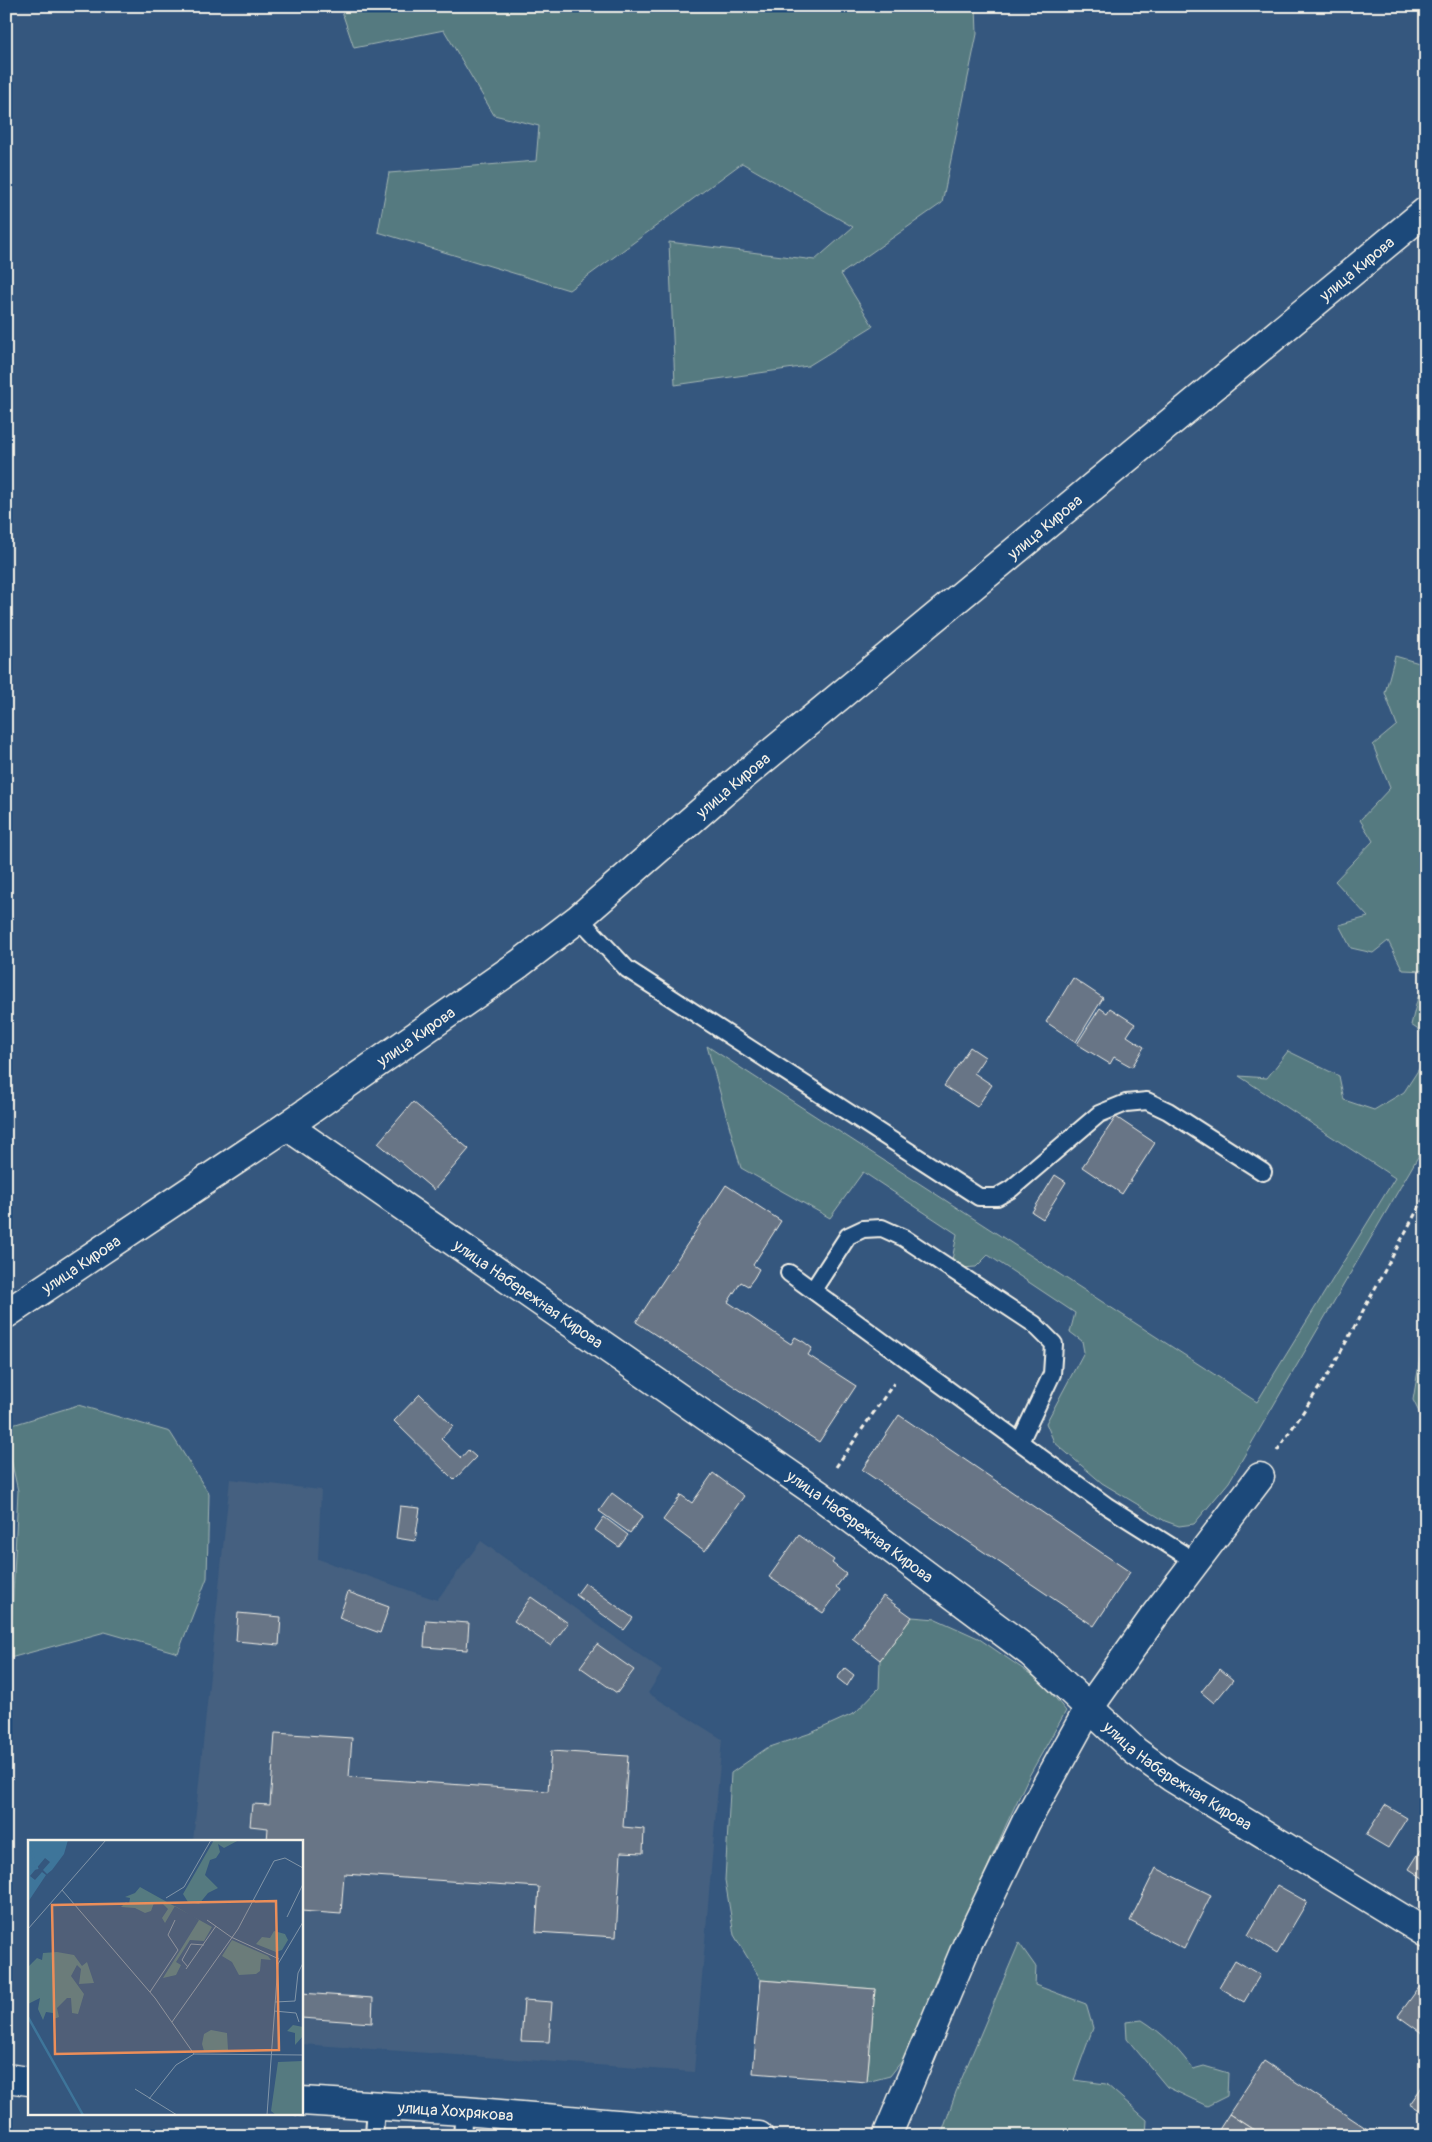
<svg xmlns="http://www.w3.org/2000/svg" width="1432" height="2142" font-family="Pangolin,sans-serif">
	<rect width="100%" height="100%" fill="#35577e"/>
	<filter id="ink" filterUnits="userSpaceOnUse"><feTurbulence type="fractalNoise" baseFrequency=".02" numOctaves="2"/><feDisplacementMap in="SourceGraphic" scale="10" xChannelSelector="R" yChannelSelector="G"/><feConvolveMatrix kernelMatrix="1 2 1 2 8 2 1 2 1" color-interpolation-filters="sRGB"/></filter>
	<g filter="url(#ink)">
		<polygon fill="#446080" points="230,1479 321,1490 318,1559 437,1600 481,1541 662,1671 648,1693 722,1739 694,2072 301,2044 301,1841 193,1841"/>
		<g fill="#557a80" stroke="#a4b6b4">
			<polygon points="340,6 976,6 977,34 942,203 841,274 873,326 808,366 675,385 669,242 815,260 853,227 742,163 569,290 378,232 389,173 536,161 539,126 494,115 444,30 354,48"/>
			<polygon points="1395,656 1426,665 1426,731 1422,738 1426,740 1426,971 1403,970 1388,941 1373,953 1351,948 1339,925 1368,917 1335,881 1373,841 1360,820 1390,788 1373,745 1397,725 1385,693"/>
			<polygon points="1426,982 1426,1035 1411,1025 1418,997"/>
			<polygon points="707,1046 1257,1402 1395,1178 1239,1076 1267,1078 1288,1051 1339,1076 1344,1100 1374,1110 1404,1092 1426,1058 1426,1143 1229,1482 1194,1524 1179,1526 1165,1521 1102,1483 1054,1442 1046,1423 1084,1352 1082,1341 1070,1332 1075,1313 988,1255 976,1267 961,1268 952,1260 957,1234 863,1172 830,1218 741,1168"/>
			<polygon points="1426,1323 1426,1426 1413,1400"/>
			<polygon points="78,1405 170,1432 209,1494 207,1578 178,1653 105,1632 10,1658 18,1491 6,1437 6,1427"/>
			<polygon points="912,1617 936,1619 978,1638 1042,1682 1066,1711 1029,1776 1006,1825 905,2057 890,2076 867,2082 875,1989 761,1980 734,1935 725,1880 731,1773 767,1748 811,1733 855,1713 879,1688 880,1660"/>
			<polygon points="1019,1943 1036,1967 1035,1985 1086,2004 1093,2028 1074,2080 1106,2084 1147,2120 1146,2136 944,2136 942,2133 956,2092"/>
			<path d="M 1142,2020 C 1164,2034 1178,2049 1193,2069 L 1204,2066 L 1228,2073 L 1227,2096 L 1207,2106 L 1167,2087 L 1127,2039 L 1126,2022 Z"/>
		</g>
		<g fill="#677586" stroke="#f4f1e8">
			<polygon points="1073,978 1103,998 1076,1042 1046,1022"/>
			<polygon points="1100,1008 1107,1013 1110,1008 1135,1024 1127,1036 1144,1047 1132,1067 1114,1057 1110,1064 1077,1044"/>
			<polygon points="970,1047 985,1057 974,1073 992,1085 977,1107 944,1086"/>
			<polygon points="413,1102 469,1149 434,1190 378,1143"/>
			<polygon points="1116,1117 1155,1143 1122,1194 1082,1167"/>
			<polygon points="1055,1175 1066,1182 1043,1219 1032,1212"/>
			<polygon points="726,1185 781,1221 753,1265 759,1269 754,1278 748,1286 741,1282 728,1302 791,1344 795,1337 804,1342 812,1348 808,1355 856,1386 819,1442 636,1322"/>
			<polygon points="420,1394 453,1426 441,1439 461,1458 468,1450 476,1457 454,1480 394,1421"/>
			<polygon points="899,1415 1130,1572 1094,1626 862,1470"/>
			<polygon points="713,1473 744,1496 705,1551 663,1520 681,1495 692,1503"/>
			<polygon points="612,1493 643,1516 630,1533 599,1511"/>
			<polygon points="400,1506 420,1508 415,1541 396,1538"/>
			<polygon points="604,1517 628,1535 619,1547 595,1530"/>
			<polygon points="799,1535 834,1560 832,1563 846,1574 836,1587 840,1590 823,1613 769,1577"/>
			<polygon points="585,1583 633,1618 624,1630 576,1595"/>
			<polygon points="348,1592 389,1607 380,1633 339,1618"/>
			<polygon points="883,1596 912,1617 880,1660 852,1638"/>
			<polygon points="531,1597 568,1623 551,1646 514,1621"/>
			<polygon points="238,1613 281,1617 279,1645 236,1641"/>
			<polygon points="426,1620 469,1623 467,1650 424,1647"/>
			<polygon points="597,1644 634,1670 617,1693 580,1667"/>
			<polygon points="845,1668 854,1675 847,1686 837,1678"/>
			<polygon points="1220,1669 1233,1680 1214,1703 1201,1692"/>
			<polygon points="275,1733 352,1738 349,1777 548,1791 551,1751 628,1756 623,1827 644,1829 643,1853 621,1852 616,1937 536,1932 539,1887 344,1874 341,1914 301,1911 301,1841 267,1841 268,1828 250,1826 252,1804 270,1805"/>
			<polygon points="1385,1805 1407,1818 1388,1848 1366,1835"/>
			<polygon points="1426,1842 1426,1880 1409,1869"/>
			<polygon points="1156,1868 1211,1895 1184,1949 1130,1921"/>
			<polygon points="1277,1885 1307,1902 1277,1953 1248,1935"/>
			<polygon points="1235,1960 1260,1975 1244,2002 1219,1987"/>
			<polygon points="1426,1978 1426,2036 1398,2016"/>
			<polygon points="761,1980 875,1989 867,2082 753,2073"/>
			<polygon points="301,1993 373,1998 372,2023 301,2018"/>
			<polygon points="524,2000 552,2002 549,2042 521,2041"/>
			<polygon points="1264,2061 1378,2136 1263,2136 1229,2114"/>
			<polygon points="1426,2081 1426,2114 1410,2104"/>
			<polygon points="1229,2114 1263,2136 1215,2136"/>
		</g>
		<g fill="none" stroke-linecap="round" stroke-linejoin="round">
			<defs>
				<g id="service">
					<polyline points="579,918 627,969 979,1197 997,1197 1011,1189 1099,1114 1126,1103 1147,1101 1168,1111 1263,1172"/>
					<polyline points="789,1273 1107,1506 1196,1562"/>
					<polyline points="813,1290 848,1236 863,1229 882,1228 904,1238 1034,1324 1054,1344 1052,1374 1020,1442"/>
					<polyline points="374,2136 376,2106"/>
					<polyline points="462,2136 464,2111"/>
				</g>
				<g id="minor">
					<path id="s1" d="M 287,1126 L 818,1494 L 1031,1653 L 1135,1751 L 1171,1777 L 1426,1933"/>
					<path id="s2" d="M 6,1314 L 287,1126 L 519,964 L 579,918 L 725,791 L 1426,211"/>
					<polyline points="887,2136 967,1945 1026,1822 1089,1708 1155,1615 1260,1477"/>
				</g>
				<g id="secondary">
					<polyline points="6,2078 29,2081"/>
					<path id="s3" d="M 301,2101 L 464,2111 L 759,2136"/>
				</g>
			</defs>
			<use href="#service" stroke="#f4f1e8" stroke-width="20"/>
			<use href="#minor" stroke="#f4f1e8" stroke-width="31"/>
			<use href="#secondary" stroke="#f4f1e8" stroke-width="31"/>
			<g stroke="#f4f1e8" stroke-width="3" stroke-dasharray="5 4" stroke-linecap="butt">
				<polyline points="1277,1451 1331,1370 1426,1194"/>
				<polyline points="836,1467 894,1383"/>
			</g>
			<use href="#service" stroke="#1f4a7a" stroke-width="16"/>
			<use href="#minor" stroke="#1f4a7a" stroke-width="28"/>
			<use href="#secondary" stroke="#1f4a7a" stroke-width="28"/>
		</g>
	</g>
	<g text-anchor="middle" stroke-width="4.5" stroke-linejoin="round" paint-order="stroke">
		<g font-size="16" fill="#f4f1e8" stroke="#1f4a7a">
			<text dy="6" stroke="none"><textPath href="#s2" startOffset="1710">улица Кирова</textPath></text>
			<text dy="6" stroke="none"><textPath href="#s2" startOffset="1305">улица Кирова</textPath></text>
			<text dy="6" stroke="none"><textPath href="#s2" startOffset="900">улица Кирова</textPath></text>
			<text dy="6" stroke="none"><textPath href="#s2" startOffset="495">улица Кирова</textPath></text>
			<text dy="6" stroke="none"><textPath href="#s2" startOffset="90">улица Кирова</textPath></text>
			<text dy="6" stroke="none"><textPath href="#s1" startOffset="294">улица Набережная Кирова</textPath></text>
			<text dy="6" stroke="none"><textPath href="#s1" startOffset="699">улица Набережная Кирова</textPath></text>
			<text dy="6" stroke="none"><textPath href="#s1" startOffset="1104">улица Набережная Кирова</textPath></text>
			<text dy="6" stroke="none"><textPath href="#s3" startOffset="155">улица Хохрякова</textPath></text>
		</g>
	</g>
	<g transform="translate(28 1840)">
		<rect width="275" height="275" fill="#35577e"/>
		<path d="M 186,0 L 211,0 L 196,8 L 190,4 L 192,12 L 188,18 L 182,20 L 177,35 L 190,48 L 180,53 L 171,64 L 160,62 L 155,54 ZM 112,47 L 184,87 L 176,101 L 162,100 L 148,122 L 153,125 L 148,135 L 135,138 L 171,80 L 147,66 L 137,83 L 134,78 L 140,69 L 133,62 L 126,63 L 123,71 L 117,73 L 107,68 L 93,67 L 98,62 L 101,64 L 102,58 L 97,57 L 107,53 ZM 246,91 L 257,94 L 260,100 L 254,110 L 248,112 L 228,104 L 234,97 L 242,98 ZM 204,100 L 240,116 L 243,120 L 233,119 L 232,131 L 228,134 L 211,135 L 204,122 L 194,116 ZM 29,112 L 46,115 L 54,126 L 59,122 L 66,143 L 51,144 L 53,129 L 49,125 L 43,136 L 56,154 L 50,174 L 44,173 L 43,158 L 39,158 L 29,168 L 31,177 L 26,179 L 25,173 L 18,172 L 15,180 L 10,169 L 12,158 L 0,164 L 0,127 L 9,118 L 14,120 L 15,113 ZM 265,185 L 275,187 L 275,196 L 267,205 L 267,193 L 259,191 ZM 183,190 L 199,193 L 200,210 L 176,211 L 174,204 L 176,194 ZM 275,221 L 275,275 L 248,275 L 243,271 L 250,222 Z" fill="#557a80"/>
		<path d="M 0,0 L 40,0 L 36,14 L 24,30 L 19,34 L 15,30 L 22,22 L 17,18 L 2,36 L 7,40 L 14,32 L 18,35 L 0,62 Z" fill="#3e759a"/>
		<path fill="none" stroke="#3e759a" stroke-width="2.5" d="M 0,2 L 9,28 L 0,30M 0,177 L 55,275"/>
		<path fill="none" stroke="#8195a8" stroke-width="1" d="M 34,50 L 127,158 L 166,214M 138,58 L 156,47 L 183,0M 259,77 L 275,44M 179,80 L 203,97 L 251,119M 0,89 L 78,0M 160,127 L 154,120 L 163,104 L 176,105M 158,129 L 188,86M 122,152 L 150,110 L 140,95 L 147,80M 247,162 L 267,161 L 270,133 L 275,123M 246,171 L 268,173 L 271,182M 144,182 L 210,89 L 246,21 L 257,18 L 275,28M 107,249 L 149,275M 121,259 L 148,225 L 166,214 L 275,215M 239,275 L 250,124 L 275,82"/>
		<path fill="#ec8e59" fill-opacity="0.15" stroke="#ec8e59" stroke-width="2.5" d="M 248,61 L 251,210 L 27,214 L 24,65 Z"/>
		<rect width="275" height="275" fill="none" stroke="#f4f1e8" stroke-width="2.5"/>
	</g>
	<rect width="1432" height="2142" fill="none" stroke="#1f4a7a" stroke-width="25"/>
	<rect x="12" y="12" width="1407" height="2117" fill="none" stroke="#f4f1e8" stroke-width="2" filter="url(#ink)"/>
</svg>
